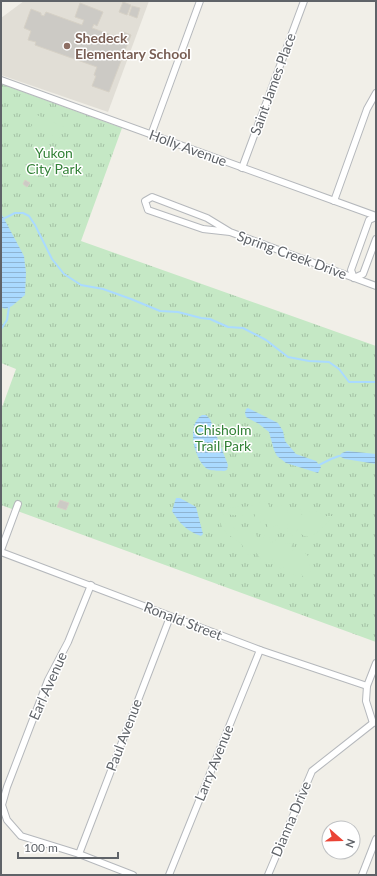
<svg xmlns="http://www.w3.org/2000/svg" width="377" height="876" font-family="Lato,sans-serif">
	<defs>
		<pattern id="park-tufts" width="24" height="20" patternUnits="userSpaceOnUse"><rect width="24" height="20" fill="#c5e8c5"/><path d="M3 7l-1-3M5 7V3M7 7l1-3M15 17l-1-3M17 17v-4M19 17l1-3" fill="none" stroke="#a3c0a4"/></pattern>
		<pattern id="water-rules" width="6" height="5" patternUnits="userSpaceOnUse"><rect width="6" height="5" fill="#aadaff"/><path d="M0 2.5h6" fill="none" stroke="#8eb4d2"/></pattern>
	</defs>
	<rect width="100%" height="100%" fill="#f1efe8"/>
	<polygon fill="#e1ded6" points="24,1 149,1 108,112 1,75 1,18"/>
	<polygon fill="url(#park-tufts)" points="1,84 122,128 81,241 376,346 376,642 1,505 1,410 16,369 1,363"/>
	<g fill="#c5e8c5">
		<polygon points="37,115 64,127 59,138 31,127"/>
		<path d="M 262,501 L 266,502 L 269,505 L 269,509 L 281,505 L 290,506 L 287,511 L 287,513 C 291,509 297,508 302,510 L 301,515 C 307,510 314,510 321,514 L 319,516 L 320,518 L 327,516 L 335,516 C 325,522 309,550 298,529 L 295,533 L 295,537 L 288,532 L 287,523 L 283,525 L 280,531 L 277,524 L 272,528 L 267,528 L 268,524 L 265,519 L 259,523 L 251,522 L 254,519 L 255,514 C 244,519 233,513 221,515 C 232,500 247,513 262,501 Z"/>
		<path d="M 220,519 C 229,527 241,529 247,539 L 249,535 L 249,530 L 256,534 L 258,540 L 262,539 L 266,534 L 269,537 L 271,543 L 277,539 L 276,544 L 279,549 L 284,544 L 293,543 L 291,548 L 291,551 C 298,548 303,550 308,556 L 311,574 L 314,584 L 306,580 L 299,572 L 297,576 C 291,575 288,571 286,565 L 284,566 L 283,570 L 275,565 L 272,558 L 271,565 C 263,563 259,558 256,551 L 251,555 L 245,554 C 244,535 222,541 220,519 Z"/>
	</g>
	<g fill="url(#water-rules)">
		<polygon points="1,213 24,256 26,273 25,295 12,306 5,309 1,307"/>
		<polygon points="248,408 278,423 283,431 285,441 296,454 316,461 321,467 318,473 286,463 277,456 274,450 269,432 259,424 246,417 245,413 246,409"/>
		<path d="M 202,415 L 206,415 L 210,419 L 228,465 L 227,470 L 224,471 C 219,470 211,472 206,468 C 194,458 186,424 202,415 Z"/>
		<polygon points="347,451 376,454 376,464 345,459 339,456 342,453"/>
		<path d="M 176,498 L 180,498 L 196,507 L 203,534 L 201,536 C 188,532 179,523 172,511 Z"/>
	</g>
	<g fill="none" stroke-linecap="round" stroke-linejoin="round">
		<g stroke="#aadaff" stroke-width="2">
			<polyline points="1,220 15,213 23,213 29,216 35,225 52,259 64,274 81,285 103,289 131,299 160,311 178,312 201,318 210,319 228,327 243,328 266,340 288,357 309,361 329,362 339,369 349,382 376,382"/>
			<polyline points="1,329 7,320 9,307"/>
			<polyline points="319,465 331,459 339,456"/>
		</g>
	</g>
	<g fill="#cccac5" stroke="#d6d1c6">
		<polygon points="123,2 131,5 127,15 119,12"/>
		<polygon points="80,3 103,12 97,26 94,24 92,28 117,37 117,35 119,36 121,31 131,35 109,92 92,86 96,76 94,75 97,67 35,45 36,42 28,40 31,31 24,28 31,9 41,13 41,15 44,16 46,12 82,25 84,20 75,17"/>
		<polygon points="132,6 140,8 137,18 129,15"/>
		<polygon points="25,180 30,183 27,187 23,184"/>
		<polygon points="60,500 69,503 66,510 57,507"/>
	</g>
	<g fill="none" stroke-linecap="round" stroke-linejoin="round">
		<defs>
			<g id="minor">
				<polyline points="1,80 376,216"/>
				<polyline points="151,135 200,1"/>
				<polyline points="242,168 304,1"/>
				<polyline points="334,201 367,109 376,93"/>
				<polyline points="376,217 369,220 351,270 354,278 363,274 376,239"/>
				<polyline points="230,232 207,218 152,197 145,201 148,210 203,229 230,232 376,286"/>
				<polyline points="1,550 18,504"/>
				<polyline points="1,552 260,650 367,686"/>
				<polyline points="91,585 68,642 48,680 7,787 2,805 7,820 21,836 79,854 133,875"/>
				<polyline points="373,723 366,701 367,686 376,663"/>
				<polyline points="79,854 170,617"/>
				<polyline points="169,875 260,650"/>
				<polyline points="268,875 312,771 373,723 376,722"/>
				<polyline points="362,875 376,839"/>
			</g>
		</defs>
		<use href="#minor" stroke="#b5b8bc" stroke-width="8"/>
		<use href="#minor" stroke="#fff" stroke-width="6"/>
	</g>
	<circle fill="#8d6e63" stroke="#fff" stroke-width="1.5" cx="67" cy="46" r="4"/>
	<g text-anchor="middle" stroke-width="3" stroke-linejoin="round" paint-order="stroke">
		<g font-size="14" font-weight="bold" fill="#785e54" stroke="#fff" text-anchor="start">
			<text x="75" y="43">Shedeck<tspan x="75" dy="16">Elementary School</tspan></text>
		</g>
		<g font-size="14" fill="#5f6368" stroke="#fff">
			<text transform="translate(273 84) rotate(-70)" y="5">Saint James Place</text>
			<text transform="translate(188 148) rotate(20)" y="5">Holly Avenue</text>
			<text transform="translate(292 255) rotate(20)" y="5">Spring Creek Drive</text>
			<text transform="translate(183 621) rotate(21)" y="5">Ronald Street</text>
			<text transform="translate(48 686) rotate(-66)" y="5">Earl Avenue</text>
			<text transform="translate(124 735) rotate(-69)" y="5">Paul Avenue</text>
			<text transform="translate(214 763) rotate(-68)" y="5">Larry Avenue</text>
			<text transform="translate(291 819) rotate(-67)" y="5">Dianna Drive</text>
		</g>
		<g font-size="14" fill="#348238" stroke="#fff">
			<text x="54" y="158">Yukon<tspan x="54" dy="16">City Park</tspan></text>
			<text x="223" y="435">Chisholm<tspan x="223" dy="16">Trail Park</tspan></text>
		</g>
	</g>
	<rect width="377" height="876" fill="none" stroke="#5f6368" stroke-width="4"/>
	<g transform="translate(341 840) rotate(110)"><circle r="19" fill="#ffffff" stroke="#bfc1c3"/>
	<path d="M0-3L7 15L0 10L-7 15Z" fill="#ea4335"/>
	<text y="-6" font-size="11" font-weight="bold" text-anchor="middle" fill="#5f6368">N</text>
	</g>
	<path d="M18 852v6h100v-6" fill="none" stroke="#5f6368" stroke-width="2"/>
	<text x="24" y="852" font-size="12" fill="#5f6368" stroke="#ffffff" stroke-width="3" paint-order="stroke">100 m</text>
</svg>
